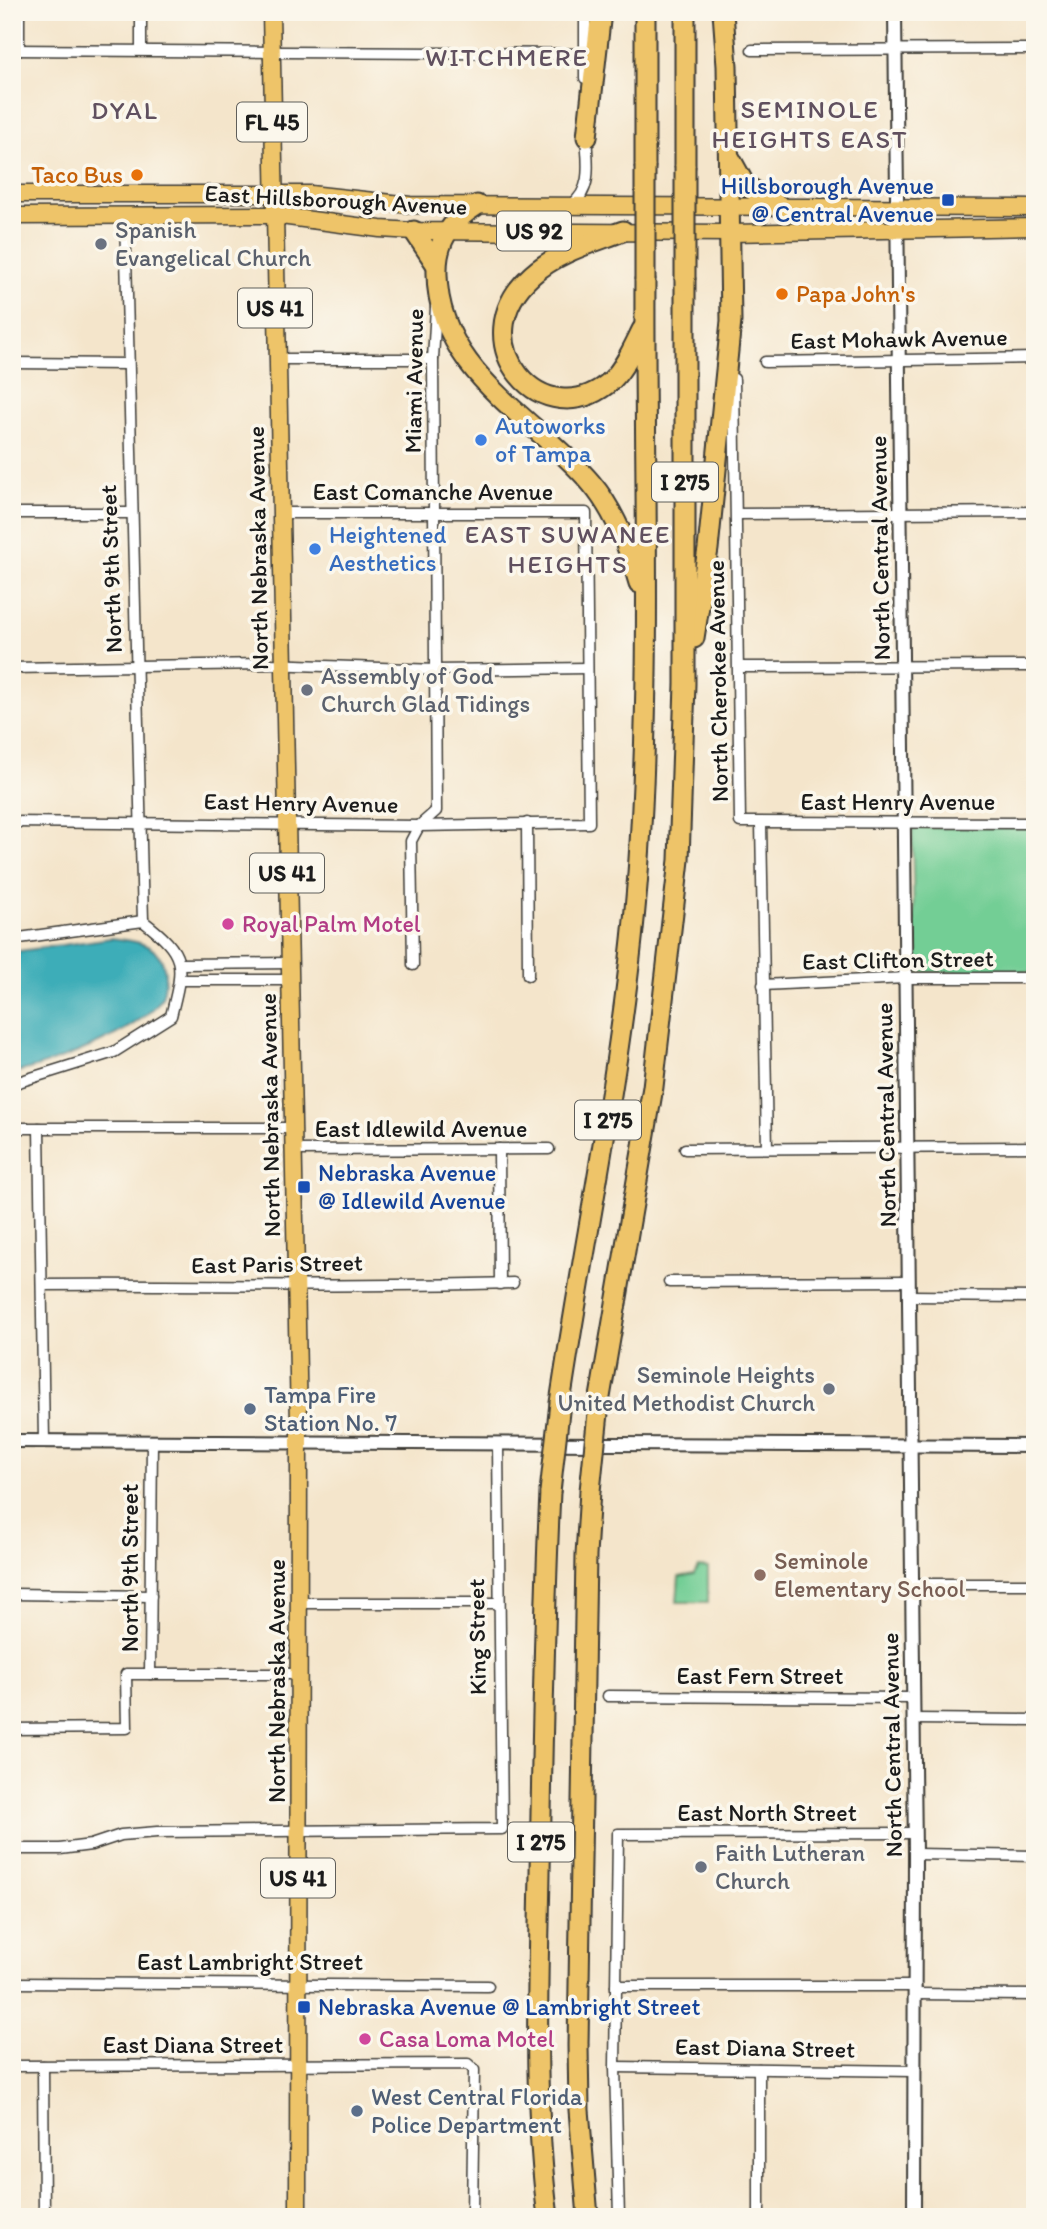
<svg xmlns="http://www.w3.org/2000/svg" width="1047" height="2229" font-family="Itim,sans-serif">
	<rect width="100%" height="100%" fill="#fbf7ec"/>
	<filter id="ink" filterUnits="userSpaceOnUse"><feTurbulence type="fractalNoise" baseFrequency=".0143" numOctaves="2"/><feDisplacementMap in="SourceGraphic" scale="14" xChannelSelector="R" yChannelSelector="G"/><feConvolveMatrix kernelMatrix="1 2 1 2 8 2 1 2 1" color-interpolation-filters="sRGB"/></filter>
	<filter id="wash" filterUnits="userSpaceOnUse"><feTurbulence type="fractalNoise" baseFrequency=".00686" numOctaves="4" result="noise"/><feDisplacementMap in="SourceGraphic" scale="28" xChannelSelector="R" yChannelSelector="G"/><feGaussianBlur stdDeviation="1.57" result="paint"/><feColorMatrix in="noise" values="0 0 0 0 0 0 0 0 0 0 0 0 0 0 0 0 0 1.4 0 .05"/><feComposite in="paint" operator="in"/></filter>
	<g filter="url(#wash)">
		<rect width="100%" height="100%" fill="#f4e5cb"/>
		<g fill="#73ce95" stroke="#487558" stroke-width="2">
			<polygon points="912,827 1035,827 1035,972 915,972"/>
			<polygon points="698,1567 708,1568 708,1602 677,1602 679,1577 694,1574"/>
		</g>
		<path fill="#3dadb8" stroke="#2c646a" stroke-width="2" d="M 111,938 C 131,940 159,943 164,967 C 166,975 165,992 161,999 C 140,1032 50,1066 12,1073 L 12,952 Z"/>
	</g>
	<g filter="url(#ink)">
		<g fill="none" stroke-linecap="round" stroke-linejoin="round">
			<defs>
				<g id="minor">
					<polyline points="19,12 19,50"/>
					<polyline points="141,12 141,49"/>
					<polyline points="585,12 585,78"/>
					<polyline points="12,50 585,54"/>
					<polyline points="752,50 1035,49"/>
					<path d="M 571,205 C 594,189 587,160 586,135"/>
					<polyline points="125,216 143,921"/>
					<polyline points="277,359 433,359"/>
					<polyline points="765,362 1035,358"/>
					<polyline points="12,363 127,364"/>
					<polyline points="734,379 740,822 1035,823"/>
					<polyline points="12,513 130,513"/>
					<polyline points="737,514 1035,512"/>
					<polyline points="740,667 1035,666"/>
					<polyline points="12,668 269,664 436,670 587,668"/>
					<polyline points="12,822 419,826 589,823 586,513 280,513"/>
					<polyline points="527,823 528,975"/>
					<polyline points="761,823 767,1148"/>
					<path d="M 12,939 L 143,921 C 187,955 184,964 171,1016 L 114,1052 L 12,1084"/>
					<polyline points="180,964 290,963"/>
					<polyline points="413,965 411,841 419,826 436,811 433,359 436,307"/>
					<polyline points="180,980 290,980"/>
					<polyline points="763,985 906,978 1035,978"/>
					<polyline points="12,1128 293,1128"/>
					<polyline points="39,1128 44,1441"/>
					<polyline points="499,1149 500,1284"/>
					<polyline points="685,1149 1035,1147"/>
					<polyline points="293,1150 549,1149"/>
					<polyline points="669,1282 909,1281"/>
					<path d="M 42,1285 C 199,1284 356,1288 513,1283"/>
					<polyline points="909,1296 1035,1297"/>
					<polyline points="910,1584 1035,1584"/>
					<polyline points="12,1594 151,1596"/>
					<polyline points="299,1603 497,1603"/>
					<polyline points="150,1674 152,1441"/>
					<polyline points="608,1696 912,1698"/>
					<polyline points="913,1719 1035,1720"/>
					<polyline points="12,1729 127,1728 126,1674 299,1674"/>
					<polyline points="12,1849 60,1849 91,1845 121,1835 157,1832 502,1829 498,1445"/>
					<polyline points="915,1854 1035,1856"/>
					<polyline points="12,1983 488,1986"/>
					<polyline points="616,1986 914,1986"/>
					<polyline points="914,1994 1035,1995"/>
					<polyline points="12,2066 468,2064 474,2070 472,2217"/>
					<polyline points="43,2066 44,2217"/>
					<polyline points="615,2067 914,2071"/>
					<polyline points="619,2217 615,2067 618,1834 915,1833"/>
					<polyline points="759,2217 759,2069"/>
				</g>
				<g id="tertiary">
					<polyline points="895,12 915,1854 914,2217"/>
					<polyline points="12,1441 1035,1446"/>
				</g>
				<g id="primary">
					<polyline points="271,12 299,1424 298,2217"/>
					<polyline points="12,194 310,194 410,205 1035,208"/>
					<polyline points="12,216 273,215 380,229 414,231 730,233 1035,227"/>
				</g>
				<g id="motorway">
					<polyline points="645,12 645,166"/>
					<polyline points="685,12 685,166"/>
					<polyline points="587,137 601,12"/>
					<polyline points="730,158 745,185 783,208"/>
					<path d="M 477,205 C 450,222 436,241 437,274 C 438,372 535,417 591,483 C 615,511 629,548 639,583"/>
					<polyline points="414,231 436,264"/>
					<path d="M 623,231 C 592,243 557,252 532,275 C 458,341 544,441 612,380 C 625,367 634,346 642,330"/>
					<polyline points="694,638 708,549 731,321 727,66 723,12"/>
					<path d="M 560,1403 C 587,1222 627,1042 639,859 C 652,667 644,473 645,280"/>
					<polyline points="599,1403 653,1087 679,860 685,684 685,280"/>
					<path d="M 548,2217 C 533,2103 538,1987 540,1873 C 542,1746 544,1619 550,1492"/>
					<polyline points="588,2217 579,2110 578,2045 586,1555 590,1491"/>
				</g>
			</defs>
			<use href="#minor" stroke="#3c3a36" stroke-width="13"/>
			<use href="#tertiary" stroke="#3c3a36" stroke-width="16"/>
			<use href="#primary" stroke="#3c3a36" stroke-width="19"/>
			<use href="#motorway" stroke="#3c3a36" stroke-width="23"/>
			<use href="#minor" stroke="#fff" stroke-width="10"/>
			<use href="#tertiary" stroke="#fff" stroke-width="12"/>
			<use href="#primary" stroke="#eec469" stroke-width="16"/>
			<use href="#motorway" stroke="#eec469" stroke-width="19"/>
			<defs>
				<g id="motorway-bridge">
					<polyline points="685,166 685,280"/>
					<polyline points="645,280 645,166"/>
					<polyline points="590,1491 599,1403"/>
					<polyline points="550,1492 560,1403"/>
				</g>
			</defs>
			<use href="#motorway-bridge" stroke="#3c3a36" stroke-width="23" stroke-linecap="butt"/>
			<use href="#motorway-bridge" stroke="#eec469" stroke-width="19"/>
		</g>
	</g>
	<g fill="#e8710a" stroke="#fbf7ec" stroke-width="2.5">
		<circle cx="137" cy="175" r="7"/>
		<circle cx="782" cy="294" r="7"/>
	</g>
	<g fill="#1a4fb4" stroke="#fbf7ec" stroke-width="2.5">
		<rect x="941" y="193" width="14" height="14" rx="3.5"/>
		<rect x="297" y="1180" width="14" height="14" rx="3.5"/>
		<rect x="297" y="2000" width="14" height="14" rx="3.5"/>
	</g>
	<g fill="#6b7280" stroke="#fbf7ec" stroke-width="2.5">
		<circle cx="101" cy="244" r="7"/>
		<circle cx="307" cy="690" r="7"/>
		<circle cx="829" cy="1389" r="7"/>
		<circle cx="701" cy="1867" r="7"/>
	</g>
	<g fill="#3f7fe0" stroke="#fbf7ec" stroke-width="2.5">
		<circle cx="481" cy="440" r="7"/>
		<circle cx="315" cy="549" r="7"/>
	</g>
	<g fill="#d1479c" stroke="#fbf7ec" stroke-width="2.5">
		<circle cx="228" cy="924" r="7"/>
		<circle cx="365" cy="2039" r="7"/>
	</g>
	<g fill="#5c6f8a" stroke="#fbf7ec" stroke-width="2.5">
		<circle cx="250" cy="1409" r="7"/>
		<circle cx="357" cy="2111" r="7"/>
	</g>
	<circle fill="#8d6e63" stroke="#fbf7ec" stroke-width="2.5" cx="760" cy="1575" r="7"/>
	<g text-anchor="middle" stroke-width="7" stroke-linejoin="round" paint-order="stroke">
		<g fill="#fbf7ec" stroke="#5f5e5a" stroke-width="2">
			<rect x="237" y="102.5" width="70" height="39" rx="5"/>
			<rect x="497" y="211.5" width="74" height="39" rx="5"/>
			<rect x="238" y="288.5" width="74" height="39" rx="5"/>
			<rect x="652" y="462.5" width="66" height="39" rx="5"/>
			<rect x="250" y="853.5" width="74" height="39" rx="5"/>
			<rect x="575" y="1100.5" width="66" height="39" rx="5"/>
			<rect x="508" y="1822.5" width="66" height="39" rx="5"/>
			<rect x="261" y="1858.5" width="74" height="39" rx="5"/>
		</g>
		<g font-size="23" font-weight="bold" fill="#1c1c1c">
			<text x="272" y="130">FL 45</text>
			<text x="534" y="239">US 92</text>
			<text x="275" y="316">US 41</text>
			<text x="685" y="490">I 275</text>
			<text x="287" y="881">US 41</text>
			<text x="608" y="1128">I 275</text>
			<text x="541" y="1850">I 275</text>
			<text x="298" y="1886">US 41</text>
		</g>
		<g font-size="24" fill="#c56008" stroke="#fbf7ec" text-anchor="end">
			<text x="123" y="183">Taco Bus</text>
			<text x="796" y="302" text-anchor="start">Papa John's</text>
		</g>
		<g font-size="24" fill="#164399" stroke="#fbf7ec" text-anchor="start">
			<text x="934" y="194" text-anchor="end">Hillsborough Avenue<tspan x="934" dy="28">@ Central Avenue</tspan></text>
			<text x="318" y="1181">Nebraska Avenue<tspan x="318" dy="28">@ Idlewild Avenue</tspan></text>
			<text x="318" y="2015">Nebraska Avenue @ Lambright Street</text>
		</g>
		<g font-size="24" fill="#1c1c1c" stroke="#fbf7ec">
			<text transform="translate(336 200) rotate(3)" y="8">East Hillsborough Avenue</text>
			<text transform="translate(899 339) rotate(-1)" y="8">East Mohawk Avenue</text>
			<text transform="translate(414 381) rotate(-89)" y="8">Miami Avenue</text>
			<text x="433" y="500">East Comanche Avenue</text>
			<text transform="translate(258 548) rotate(-91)" y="8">North Nebraska Avenue</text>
			<text transform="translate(880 548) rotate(-91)" y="8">North Central Avenue</text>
			<text transform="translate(111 569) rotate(-92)" y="8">North 9th Street</text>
			<text transform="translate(718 681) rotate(-91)" y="8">North Cherokee Avenue</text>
			<text x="898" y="810">East Henry Avenue</text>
			<text transform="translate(301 803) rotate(1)" y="8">East Henry Avenue</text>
			<text transform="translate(898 960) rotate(-1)" y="8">East Clifton Street</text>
			<text transform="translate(270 1115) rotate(-91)" y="8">North Nebraska Avenue</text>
			<text transform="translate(886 1115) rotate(-91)" y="8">North Central Avenue</text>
			<text x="421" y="1137">East Idlewild Avenue</text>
			<text transform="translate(277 1264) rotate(-1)" y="8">East Paris Street</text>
			<text transform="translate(130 1568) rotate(-90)" y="8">North 9th Street</text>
			<text transform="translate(477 1637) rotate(-91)" y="8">King Street</text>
			<text x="760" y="1684">East Fern Street</text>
			<text transform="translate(277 1681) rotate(-90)" y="8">North Nebraska Avenue</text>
			<text transform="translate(892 1745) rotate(-91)" y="8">North Central Avenue</text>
			<text x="767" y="1821">East North Street</text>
			<text x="250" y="1970">East Lambright Street</text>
			<text x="193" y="2053">East Diana Street</text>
			<text transform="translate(765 2048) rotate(1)" y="8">East Diana Street</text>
		</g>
		<g font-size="24" fill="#5b616d" stroke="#fbf7ec" text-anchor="start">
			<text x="115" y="238">Spanish<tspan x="115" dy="28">Evangelical Church</tspan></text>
			<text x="321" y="684">Assembly of God<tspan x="321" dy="28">Church Glad Tidings</tspan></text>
			<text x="815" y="1383" text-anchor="end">Seminole Heights<tspan x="815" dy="28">United Methodist Church</tspan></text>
			<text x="715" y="1861">Faith Lutheran<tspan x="715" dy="28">Church</tspan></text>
		</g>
		<g font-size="24" fill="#366cbe" stroke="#fbf7ec" text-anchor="start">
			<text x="495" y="434">Autoworks<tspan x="495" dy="28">of Tampa</tspan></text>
			<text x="329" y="543">Heightened<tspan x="329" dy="28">Aesthetics</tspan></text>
		</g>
		<g font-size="24" fill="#b23c85" stroke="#fbf7ec" text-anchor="start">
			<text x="242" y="932">Royal Palm Motel</text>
			<text x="379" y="2047">Casa Loma Motel</text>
		</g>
		<g font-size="24" fill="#4e5e75" stroke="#fbf7ec" text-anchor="start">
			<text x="264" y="1403">Tampa Fire<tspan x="264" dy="28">Station No. 7</tspan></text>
			<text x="371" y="2105">West Central Florida<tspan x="371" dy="28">Police Department</tspan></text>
		</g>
		<g font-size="24" fill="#785e54" stroke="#fbf7ec" text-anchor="start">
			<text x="774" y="1569">Seminole<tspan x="774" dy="28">Elementary School</tspan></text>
		</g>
		<g font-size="26" letter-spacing="2" fill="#60505f" stroke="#fbf7ec">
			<text x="507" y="66">WITCHMERE</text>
			<text x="810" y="118">SEMINOLE<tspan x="810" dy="30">HEIGHTS EAST</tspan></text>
			<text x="125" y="119">DYAL</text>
			<text x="568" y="543">EAST SUWANEE<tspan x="568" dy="30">HEIGHTS</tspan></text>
		</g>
	</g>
	<rect width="1047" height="2229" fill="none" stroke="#fbf7ec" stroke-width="42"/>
</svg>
